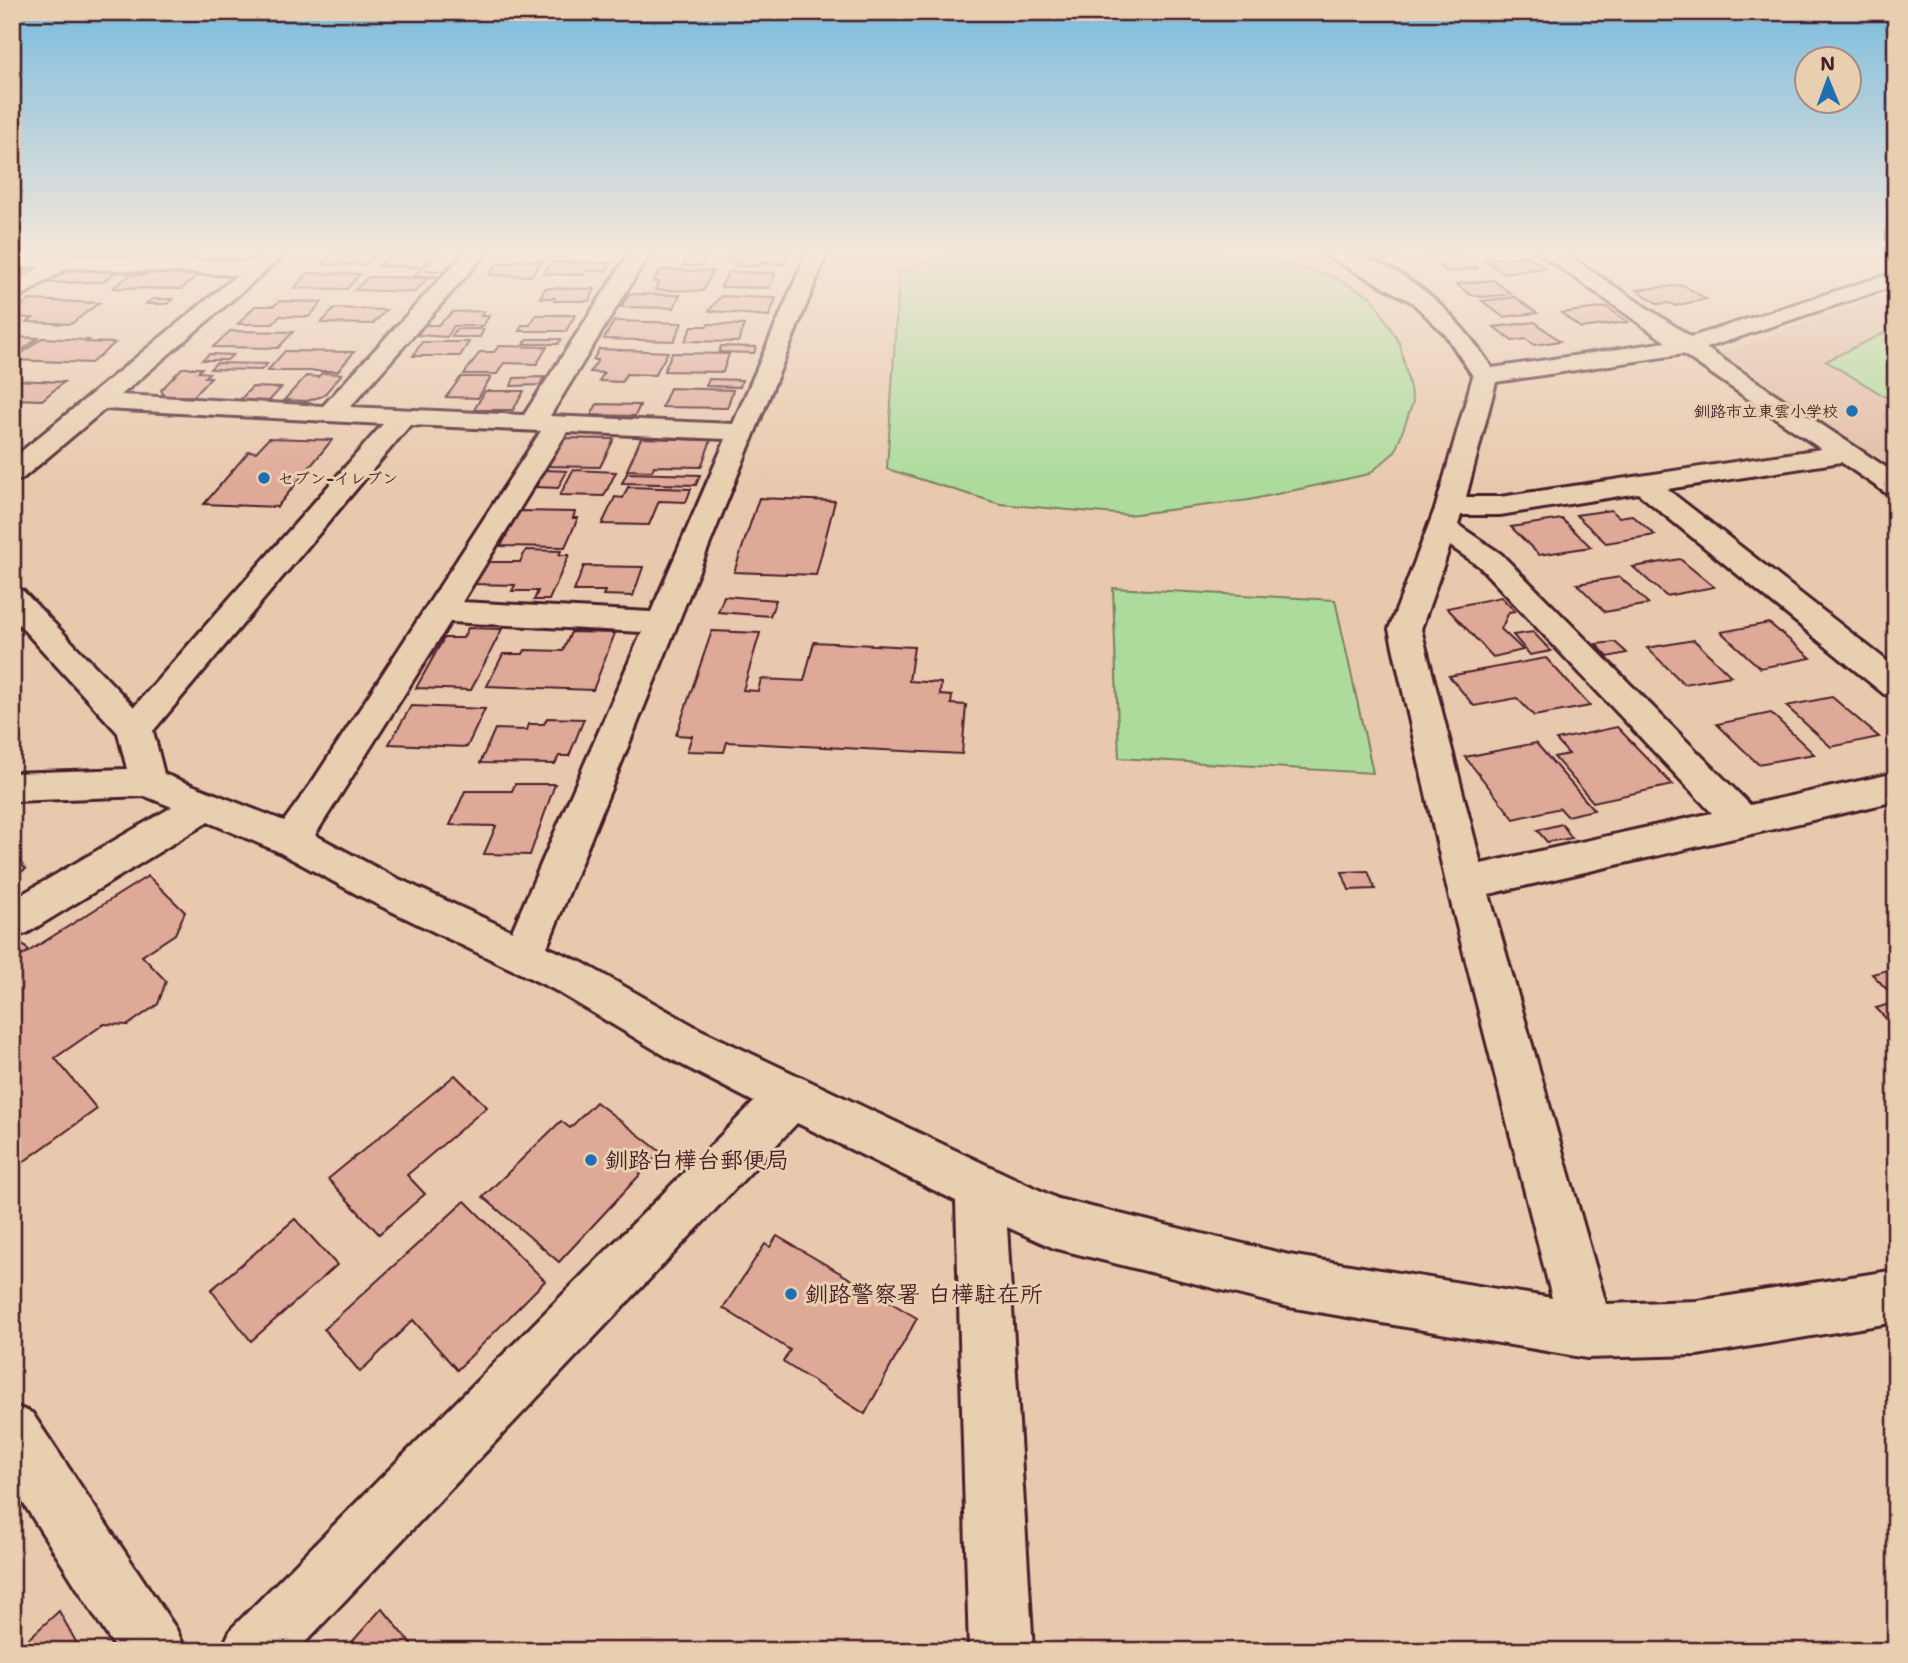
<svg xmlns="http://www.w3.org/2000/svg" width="1908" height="1663" font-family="'Shantell Sans','Klee One',sans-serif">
	<rect width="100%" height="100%" fill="#e8c9ad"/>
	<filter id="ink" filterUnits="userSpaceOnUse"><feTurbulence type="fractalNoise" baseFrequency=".0143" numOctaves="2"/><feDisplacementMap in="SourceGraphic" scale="14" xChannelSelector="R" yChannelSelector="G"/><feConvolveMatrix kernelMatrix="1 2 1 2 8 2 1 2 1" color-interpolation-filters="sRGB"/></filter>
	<g filter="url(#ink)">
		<polygon fill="#e2bca5" points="1896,291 1896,469 1720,353"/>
		<g fill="#acdb9b" stroke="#7b7d63" stroke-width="2">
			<polygon points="1191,251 1257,257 1332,276 1372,297 1400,344 1413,402 1395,452 1369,474 1249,500 1128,515 1000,504 887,469 899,272 955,252"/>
			<polygon points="1896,327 1896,403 1826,361"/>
			<polygon points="1113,588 1335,600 1373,773 1119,758"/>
		</g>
		<g fill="#dfa998" stroke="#4a1f2b" stroke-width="2">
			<polygon points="691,251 710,251 702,266 683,266"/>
			<polygon points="730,251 791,251 786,264 761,263 760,266 735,266 737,262 725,262"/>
			<polygon points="1454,251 1478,268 1447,272 1422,252"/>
			<polygon points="333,253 376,253 366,265 322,264"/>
			<polygon points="391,253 441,254 423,267 378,266"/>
			<polygon points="1389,253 1396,259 1380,261 1373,255"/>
			<polygon points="1529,256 1545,268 1503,273 1484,259"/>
			<polygon points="513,261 542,261 531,276 489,275 498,263 511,263"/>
			<polygon points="552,262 611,263 606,271 586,271 583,275 543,274"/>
			<polygon points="12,266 30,266 12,279"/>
			<polygon points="70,270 117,271 103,282 45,283"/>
			<polygon points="420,270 445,271 440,277 414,276"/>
			<polygon points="660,270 713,271 703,291 655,290 659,282 653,282"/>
			<polygon points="150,272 201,273 181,289 113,288 130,275 145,275"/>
			<polygon points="728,272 775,273 769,288 721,287"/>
			<polygon points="308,273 360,274 347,289 294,288"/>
			<polygon points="368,277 428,278 415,292 355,290"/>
			<polygon points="1493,280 1512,294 1483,297 1471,295 1456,284"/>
			<polygon points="1683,285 1706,299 1675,306 1670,303 1658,304 1637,290"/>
			<polygon points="545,288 595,289 589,301 554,301 555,298 540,298"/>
			<polygon points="629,294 680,295 674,308 621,307"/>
			<polygon points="721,296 776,298 769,316 709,311"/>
			<polygon points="1515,297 1537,313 1503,317 1482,301"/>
			<polygon points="152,299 173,299 167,304 146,304"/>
			<polygon points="30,300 99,303 71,324 27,322 33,318 12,317 12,312"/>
			<polygon points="279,301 322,302 309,317 280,316 273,324 238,324 255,306 274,306"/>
			<polygon points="1607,307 1628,322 1581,328 1561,313"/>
			<polygon points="335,308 386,310 373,324 321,323"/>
			<polygon points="484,311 481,316 489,316 483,326 454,326 447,337 418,335 424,325 438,325 453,312"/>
			<polygon points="536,315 575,315 566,331 519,331 522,325 530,325"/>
			<polygon points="614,321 682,323 674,341 604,339"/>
			<polygon points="1535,322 1560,341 1534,345 1526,339 1512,341 1494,327"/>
			<polygon points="708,324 744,325 738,342 685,341 692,326 707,326"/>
			<polygon points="456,329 484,329 480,337 451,337"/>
			<polygon points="230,331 293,332 278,348 213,347"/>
			<polygon points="12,335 15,335 12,337 38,338 20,352 12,351"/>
			<polygon points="42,338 89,340 86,342 115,343 91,363 13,360"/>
			<polygon points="528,339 561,339 558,344 524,344"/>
			<polygon points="422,342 469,342 460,356 413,356"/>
			<polygon points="499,346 547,347 537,364 504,363 497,374 464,374 480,352 494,352"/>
			<polygon points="721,346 756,347 754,353 719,352"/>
			<polygon points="599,349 668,352 655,375 626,374 622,382 599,381 604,373 590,372 598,360 593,360"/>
			<polygon points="285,351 354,352 338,371 267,371"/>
			<polygon points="672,353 729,354 723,372 664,371"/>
			<polygon points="209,354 233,355 227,360 202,360"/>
			<polygon points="216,363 267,364 261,370 210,369"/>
			<polygon points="182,368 202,368 198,372 209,373 205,377 211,377 194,396 164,396 161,390"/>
			<polygon points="322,373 342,374 323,396 307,401 284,400 306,376 318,377"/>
			<polygon points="461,377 491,377 478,398 446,397"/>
			<polygon points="544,377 540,385 511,386 514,378"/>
			<polygon points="709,379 742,380 740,387 706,386"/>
			<polygon points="12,380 64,382 42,400 12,399"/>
			<polygon points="252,387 281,388 269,401 239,401"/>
			<polygon points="670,388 733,390 727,408 662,407"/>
			<polygon points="485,391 524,391 513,410 474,410"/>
			<polygon points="597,404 640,405 635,416 591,415"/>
			<polygon points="269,438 332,440 277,507 204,504 249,451 256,452"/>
			<polygon points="560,438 614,439 600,467 545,466"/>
			<polygon points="641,438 711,440 701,467 654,466 652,471 627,470"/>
			<polygon points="546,470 567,471 558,488 536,487"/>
			<polygon points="573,470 616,472 604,496 560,495"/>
			<polygon points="627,473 700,475 696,485 622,483"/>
			<polygon points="628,487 691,489 686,502 659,501 649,525 602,524 615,497 623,498"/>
			<polygon points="759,498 835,501 816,575 734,572"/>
			<polygon points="1611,510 1619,517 1632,515 1655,535 1606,543 1576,515"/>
			<polygon points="519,511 575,512 573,518 578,518 565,547 501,546"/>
			<polygon points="1562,519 1591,547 1539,555 1511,527"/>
			<polygon points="526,550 561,551 559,555 569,555 549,600 534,600 538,591 512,591 515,585 472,584 484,562 520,562"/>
			<polygon points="1680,559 1714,587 1666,596 1633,567"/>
			<polygon points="584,566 643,567 633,596 603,595 605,591 574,591"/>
			<polygon points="1620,577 1649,604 1605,612 1577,584"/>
			<polygon points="724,596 776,600 770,616 718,612"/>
			<polygon points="1501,597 1515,611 1509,612 1501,629 1523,650 1493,657 1447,608"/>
			<polygon points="1769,623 1811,658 1760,668 1721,632"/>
			<polygon points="468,628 502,629 471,690 416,688 444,638 463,638"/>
			<polygon points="712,631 760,633 743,690 758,691 761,679 804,681 814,642 914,647 909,681 941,683 940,695 952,696 951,704 966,705 962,754 727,742 724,752 687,751 692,736 676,735"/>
			<polygon points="571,632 615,633 593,690 487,686 503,654 523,654 525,650 563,651"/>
			<polygon points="1533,632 1551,651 1530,655 1513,635"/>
			<polygon points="1694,640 1731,676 1684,684 1647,648"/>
			<polygon points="1615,642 1627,653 1608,657 1596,644"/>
			<polygon points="1546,658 1590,706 1534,716 1517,698 1474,706 1449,676"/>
			<polygon points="1832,697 1879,737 1831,747 1786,706"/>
			<polygon points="411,706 485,709 467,747 389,744"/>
			<polygon points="1771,713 1814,754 1758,764 1717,724"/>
			<polygon points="547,718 584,719 569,756 559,756 555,764 480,763 495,729 527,730 529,724 544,724"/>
			<polygon points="1617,727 1673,785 1593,802 1554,757 1569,754 1556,740"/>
			<polygon points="1536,743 1594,810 1567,816 1560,808 1514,819 1465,757"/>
			<polygon points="515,784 555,784 530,855 484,854 496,826 450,825 465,791 512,791"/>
			<polygon points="1562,824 1572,838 1547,842 1537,830"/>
			<polygon points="12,854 26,869 12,877"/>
			<polygon points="1368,871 1375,889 1349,890 1342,872"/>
			<polygon points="148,876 185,912 175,934 142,956 166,981 158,1004 128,1025 104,1024 55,1058 97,1109 12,1170 12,962"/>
			<polygon points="12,933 29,951 12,962"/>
			<polygon points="1896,968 1896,999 1872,974"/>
			<polygon points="1896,1002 1896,1029 1876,1008"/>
			<polygon points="455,1075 487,1107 407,1175 425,1194 379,1234 328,1179"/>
			<polygon points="596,1102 661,1152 559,1262 483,1197 561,1121 570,1128"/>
			<polygon points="465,1201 545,1281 457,1370 413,1320 360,1372 324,1329"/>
			<polygon points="295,1219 337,1265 251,1341 211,1290"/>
			<polygon points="777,1236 917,1318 865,1414 783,1362 790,1350 723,1308 765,1244 770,1247"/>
			<polygon points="382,1608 417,1651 344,1651"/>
			<polygon points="59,1611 81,1651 15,1651"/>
		</g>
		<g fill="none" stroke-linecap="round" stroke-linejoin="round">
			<defs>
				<g id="minor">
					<path d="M 266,251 L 289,251 L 121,395 L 323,406 L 466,251 L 488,251 L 350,407 L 524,415 L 631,251 L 651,251 L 550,416 L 733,424 L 808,251 L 828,251 L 547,947 L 583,963 L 701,1030 L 1058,1199 L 1289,1255 L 1552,1298 L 1446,883 L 1389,629 L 1436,506 L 1473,376 L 1445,334 L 1412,302 L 1318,251 C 1394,251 1452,307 1492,368 L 1666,342 L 1537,251 L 1561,251 L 1691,337 L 1896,272 L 1896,285 L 1706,348 L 1896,474 L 1896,495 L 1886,493 L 1841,462 L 1667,489 L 1896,668 L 1896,697 L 1884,694 L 1638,493 L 1500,515 L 1461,515 L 1458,525 L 1501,554 L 1750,805 L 1896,773 L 1896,801 L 1489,894 L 1606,1304 L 1697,1301 L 1896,1270 L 1896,1322 L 1697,1355 L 1587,1358 L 1289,1307 L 1054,1248 L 1007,1227 L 1033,1651 L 969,1651 L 956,1201 L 797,1123 L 297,1651 L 221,1651 L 231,1629 L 754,1102 L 669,1058 L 553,989 L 362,897 L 277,851 L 208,822 L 27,933 L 12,938 L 12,900 L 172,807 L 145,796 L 12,801 L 12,773 L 127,769 L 118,733 L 12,617 L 12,588 L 23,591 L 134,707 L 383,424 L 105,409 L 22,479 L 12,481 L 12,459 L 237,275 L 67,268 L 12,302 L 12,285 L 39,267 L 12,266 L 12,254 L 58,255 L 68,252 L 77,256 L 252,262 ZM 1683,354 L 1821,449 L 1500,497 L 1466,497 L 1496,382 ZM 410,425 L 541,431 L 313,781 L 284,821 L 164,774 L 153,731 ZM 567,432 L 726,439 L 651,612 L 462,602 ZM 1450,546 L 1479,566 L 1712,813 L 1481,864 L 1421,629 ZM 450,622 L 642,632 L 512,931 L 390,875 L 315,835 Z"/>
					<polygon points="12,1405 32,1413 176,1629 186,1651 117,1651 12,1485"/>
				</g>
			</defs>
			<use href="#minor" stroke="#4a1f2b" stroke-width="6"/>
			<use href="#minor" fill="#e8cfb0" fill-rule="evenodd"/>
		</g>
	</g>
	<linearGradient id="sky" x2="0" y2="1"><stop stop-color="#7bbcde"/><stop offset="0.52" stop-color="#f5e7da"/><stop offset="1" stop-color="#f5e7da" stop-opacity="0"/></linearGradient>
	<rect width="1908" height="484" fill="url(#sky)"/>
	<g fill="#1f6fb2" stroke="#e8cfb0" stroke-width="2.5">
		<circle cx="1852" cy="411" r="7"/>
		<circle cx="264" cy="478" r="7"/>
		<circle cx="591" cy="1160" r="7"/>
		<circle cx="791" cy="1294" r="7"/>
	</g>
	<g text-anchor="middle" stroke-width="6" stroke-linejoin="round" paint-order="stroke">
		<g font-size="16" font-weight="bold" fill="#4a1f2b" stroke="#e8cfb0" text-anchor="end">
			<text x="1838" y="417">釧路市立東雲小学校</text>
			<text x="278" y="484" text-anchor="start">セブン-イレブン</text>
		</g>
		<g font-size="23" font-weight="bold" fill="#4a1f2b" stroke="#e8cfb0" text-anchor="start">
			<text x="605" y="1168">釧路白樺台郵便局</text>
			<text x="805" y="1302">釧路警察署 白樺駐在所</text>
		</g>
	</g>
	<rect width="1908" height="1663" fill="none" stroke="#e8cfb0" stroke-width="42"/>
	<rect x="21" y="21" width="1866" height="1621" fill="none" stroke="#4a1f2b" stroke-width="2.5" filter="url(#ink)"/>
	<g transform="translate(1828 80) rotate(359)"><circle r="33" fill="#e8cfb0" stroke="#a9897b" stroke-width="2"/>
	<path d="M0-5L12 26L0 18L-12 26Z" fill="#1f6fb2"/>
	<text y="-10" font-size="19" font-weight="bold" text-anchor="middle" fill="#4a1f2b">N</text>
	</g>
</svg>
